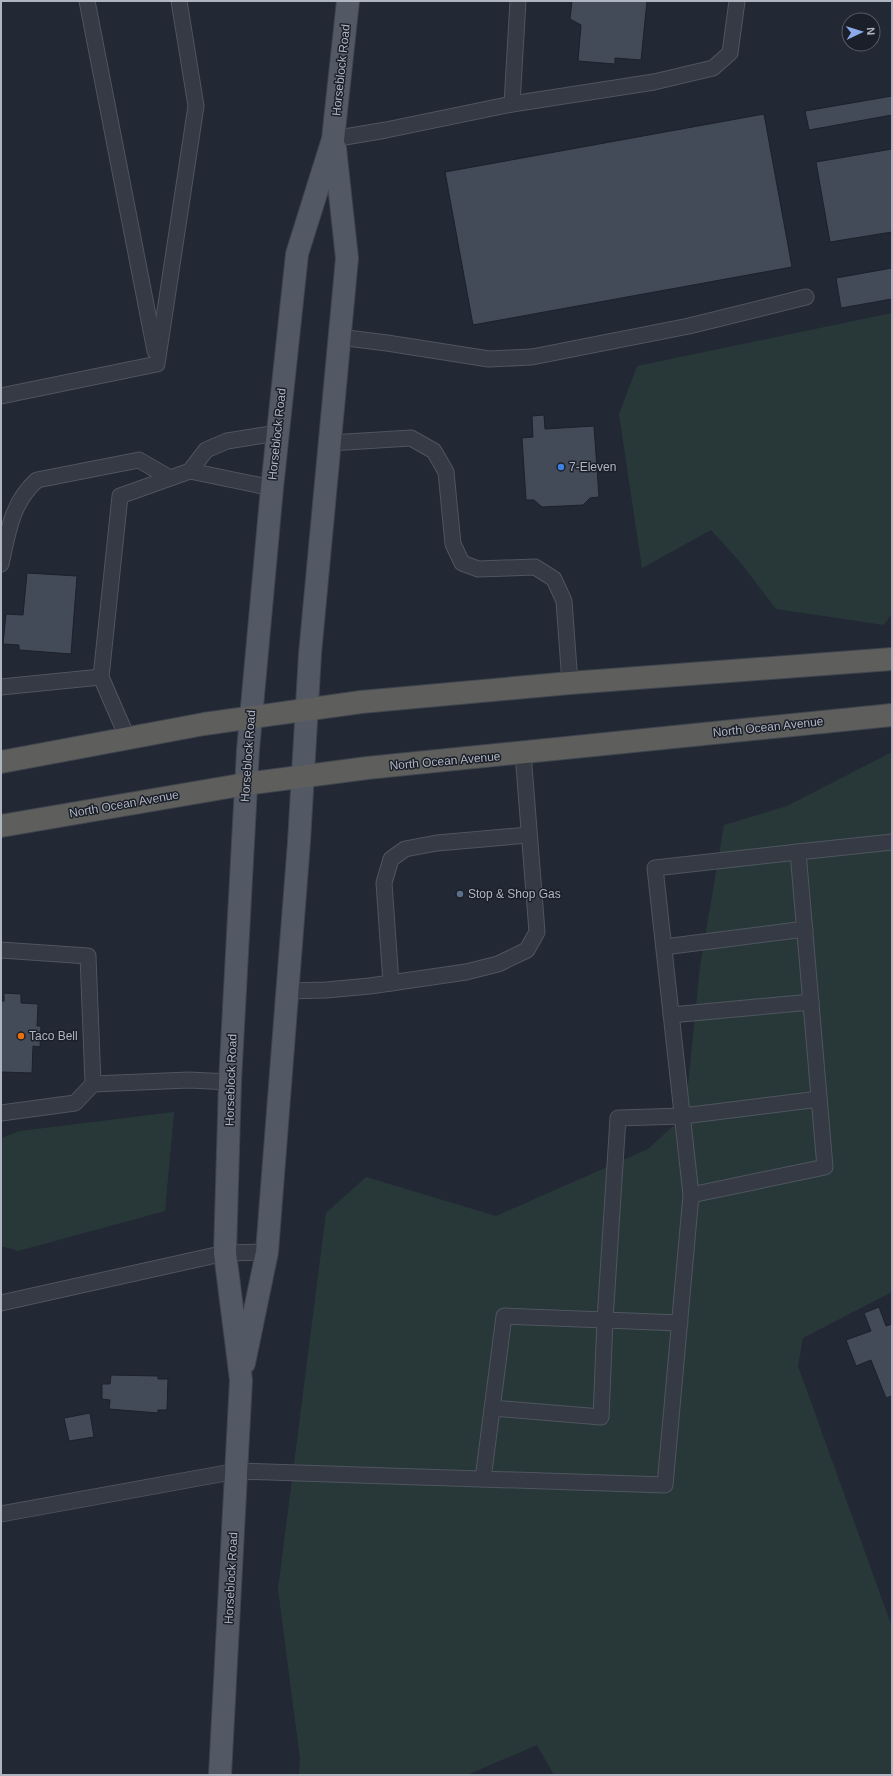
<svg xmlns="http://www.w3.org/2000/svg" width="893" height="1776" font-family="Helvetica,sans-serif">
	<rect width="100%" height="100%" fill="#222834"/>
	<g fill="#283839">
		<polygon points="892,313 892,613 884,625 776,609 740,562 711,530 642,568 619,414 637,366"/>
		<polygon points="892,752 892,1292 803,1338 798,1366 892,1627 892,1775 554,1775 537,1745 467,1775 299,1775 300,1759 278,1589 326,1213 366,1177 496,1216 648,1149 685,1115 700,967 724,825 787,806"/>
		<polygon points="174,1112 165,1211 18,1251 1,1246 1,1138 20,1131"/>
	</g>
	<g fill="#434b58" stroke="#1c212b">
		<polygon points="572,1 647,1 641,60 615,58 615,64 578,61 581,25 570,19"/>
		<polygon points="892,96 892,115 809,130 805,111"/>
		<polygon points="764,114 792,267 473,325 445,172"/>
		<polygon points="892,149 892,232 830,242 816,162"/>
		<polygon points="892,268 892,299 841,308 836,278"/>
		<polygon points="544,415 545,429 594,426 599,497 590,498 583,505 542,507 534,500 526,500 522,438 533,437 532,416"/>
		<polygon points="27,573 77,576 71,654 19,650 19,645 3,644 6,614 23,615"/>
		<polygon points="4,993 21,994 21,1003 38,1004 37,1026 41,1026 40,1047 33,1046 32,1073 1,1072 1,1001 4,1001"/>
		<polygon points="879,1307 886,1326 892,1324 892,1396 886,1398 871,1360 856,1366 846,1340 871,1331 864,1313"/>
		<polygon points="111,1375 158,1376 158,1379 168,1379 167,1410 158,1410 158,1413 109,1409 110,1400 102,1399 102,1384 110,1384"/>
		<polygon points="90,1413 94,1437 69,1441 64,1418"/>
	</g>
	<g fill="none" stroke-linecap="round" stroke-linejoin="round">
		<defs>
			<g id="service">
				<polyline points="87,1 155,351"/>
				<polyline points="512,104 518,1"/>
				<polyline points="333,139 386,130 512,104 654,82 713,68 730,53 737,1"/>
				<polyline points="339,337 387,343 489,359 532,357 689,326 806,297"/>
				<polyline points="1,396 157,364 196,106 179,1"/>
				<polyline points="330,443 411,438 434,451 446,472 453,544 462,563 478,569 535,567 554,579 564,601 570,683"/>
				<polyline points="190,471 206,450 227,441 277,433"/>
				<path d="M 1,564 C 8,532 12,502 37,480 L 139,460 L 170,478"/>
				<polyline points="1,687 101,677"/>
				<polyline points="127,737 101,677 120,496 190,471 272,488"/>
				<polyline points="798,852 892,842"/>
				<polyline points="664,947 805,929"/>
				<polyline points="1,950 88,956 93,1084 189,1080 230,1082"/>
				<polyline points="391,983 384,883 391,859 405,849 437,843 529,835"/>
				<polyline points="288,991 326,990 370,986 466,972 498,964 527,950 537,932 523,753"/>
				<polyline points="671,1015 811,1002"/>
				<polyline points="1,1113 75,1103 93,1084"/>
				<polyline points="1,1303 225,1253 267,1252"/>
				<polyline points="680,1323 605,1320 618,1118 683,1116 819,1099"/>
				<polyline points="483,1479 504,1316 605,1320 601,1417 492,1408"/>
				<polyline points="1,1514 237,1471 665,1485 691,1195 655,868 798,852 825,1167 691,1195"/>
			</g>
			<g id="primary">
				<polyline points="244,1363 267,1252 299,842 310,654 347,258 335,148"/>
				<polyline points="220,1775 241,1380 225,1253 230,1082 248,750 272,488 297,254 333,139 348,1"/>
			</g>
			<g id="trunk">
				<polyline points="1,762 204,724 361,702 570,683 892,659"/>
				<polyline points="1,826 246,784 367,768 892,715"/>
			</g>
		</defs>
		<use href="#service" stroke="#4f555f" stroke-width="17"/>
		<use href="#primary" stroke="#3e434e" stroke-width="24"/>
		<use href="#trunk" stroke="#3f454f" stroke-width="24"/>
		<use href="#service" stroke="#353a44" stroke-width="15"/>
		<use href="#primary" stroke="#535964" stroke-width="22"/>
		<use href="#trunk" stroke="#5e5e5c" stroke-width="22"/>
	</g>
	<circle fill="#3f7fe0" stroke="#1a1f29" stroke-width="1.5" cx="561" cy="467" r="4"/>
	<circle fill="#5c6f8a" stroke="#1a1f29" stroke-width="1.5" cx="460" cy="894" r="4"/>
	<circle fill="#e8710a" stroke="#1a1f29" stroke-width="1.5" cx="21" cy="1036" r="4"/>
	<g text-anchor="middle" stroke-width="3" stroke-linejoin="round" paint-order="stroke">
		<g font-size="12" fill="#afb5c1" stroke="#1a1f29">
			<text transform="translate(341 70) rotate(-84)" y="4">Horseblock Road</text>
			<text transform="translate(277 434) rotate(-84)" y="4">Horseblock Road</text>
			<text transform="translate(768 727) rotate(-6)" y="4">North Ocean Avenue</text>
			<text transform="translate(248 756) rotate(-86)" y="4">Horseblock Road</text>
			<text transform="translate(445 761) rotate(-5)" y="4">North Ocean Avenue</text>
			<text transform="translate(124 804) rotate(-10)" y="4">North Ocean Avenue</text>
			<text transform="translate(231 1080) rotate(-88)" y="4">Horseblock Road</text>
			<text transform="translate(231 1578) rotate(-87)" y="4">Horseblock Road</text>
		</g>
		<g font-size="12" fill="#afb5c1" stroke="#1a1f29" text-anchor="start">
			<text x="569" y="471">7-Eleven</text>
			<text x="468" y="898">Stop &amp; Shop Gas</text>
			<text x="29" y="1040">Taco Bell</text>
		</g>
	</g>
	<rect width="893" height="1776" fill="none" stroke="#afb5c1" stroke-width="4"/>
	<g transform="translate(861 32) rotate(86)"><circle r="19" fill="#1a1f29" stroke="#565b66"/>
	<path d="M0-3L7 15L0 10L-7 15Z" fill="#8ba9eb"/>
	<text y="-6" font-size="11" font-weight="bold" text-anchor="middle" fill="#afb5c1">N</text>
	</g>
</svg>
